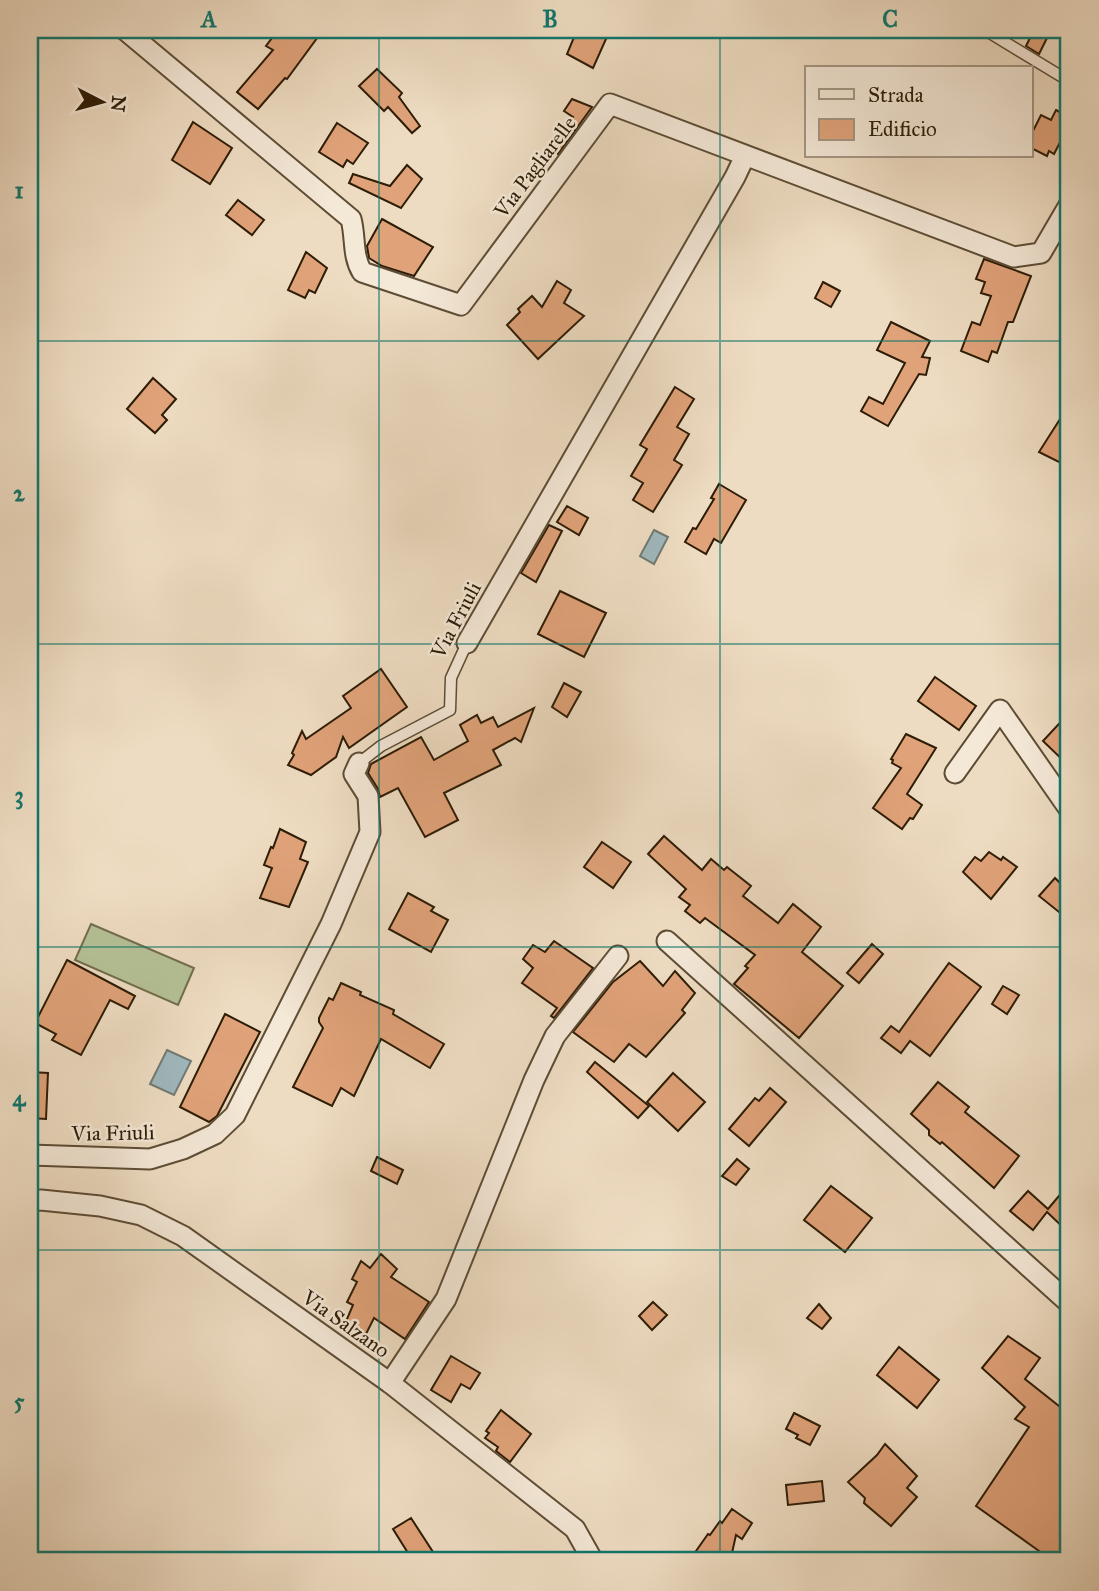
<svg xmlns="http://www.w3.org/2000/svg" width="1099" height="1591" font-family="'IM FELL Great Primer',serif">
	<rect width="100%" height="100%" fill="#eedcc2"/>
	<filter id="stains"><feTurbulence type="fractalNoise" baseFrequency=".00286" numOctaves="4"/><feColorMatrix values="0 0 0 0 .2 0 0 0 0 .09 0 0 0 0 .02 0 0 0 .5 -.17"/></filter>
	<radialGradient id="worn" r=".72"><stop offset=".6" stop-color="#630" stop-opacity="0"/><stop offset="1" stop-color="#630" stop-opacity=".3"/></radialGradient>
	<polygon fill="#b5c196" stroke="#716e4e" stroke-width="2" points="91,924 194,968 178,1005 75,960"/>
	<g fill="#9fb8be" stroke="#717a74" stroke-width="2">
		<polygon points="654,530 668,537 654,564 640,556"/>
		<polygon points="167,1050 191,1061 174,1095 150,1084"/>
	</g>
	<g fill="#e0a279" stroke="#2d1c06" stroke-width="2">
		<polygon points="278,30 323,30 287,79 285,78 258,109 237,92 273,50 266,46"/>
		<polygon points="577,30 610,30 593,68 567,54"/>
		<polygon points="1034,30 1051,30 1039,54 1026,46"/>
		<polygon points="377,69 402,93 399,97 420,126 412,133 388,107 384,111 359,86"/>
		<polygon points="572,99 592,107 558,154 550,147 573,117 564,111"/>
		<polygon points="1056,110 1069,117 1069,125 1054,154 1049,151 1047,156 1031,148 1031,135 1041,115 1051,120"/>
		<polygon points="193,122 232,148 210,184 172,160"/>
		<polygon points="337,123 368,143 353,164 347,160 343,167 319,152"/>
		<polygon points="407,165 422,179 401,208 349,183 353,174 390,186"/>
		<polygon points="238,200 264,220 252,235 226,215"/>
		<polygon points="382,219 433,247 414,276 382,266 369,258 367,246"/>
		<polygon points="306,252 327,268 315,293 309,290 305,298 288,290"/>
		<polygon points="984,259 1031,276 1013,322 1008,322 997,353 992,351 988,362 961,351 972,322 980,325 991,296 981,293 985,282 976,279"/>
		<polygon points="557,281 571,290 564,303 584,316 538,359 507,325 520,312 518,309 532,296 542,307"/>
		<polygon points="823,282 840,291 831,307 815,298"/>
		<polygon points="891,322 930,341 922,357 930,358 926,375 919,374 888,426 861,411 869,397 883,404 905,363 877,350"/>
		<polygon points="153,378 176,399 162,415 167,420 155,433 127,409"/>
		<polygon points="675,387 694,399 677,427 689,434 674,460 682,465 653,512 633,500 643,483 631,476 647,449 640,445"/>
		<polygon points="1069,405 1069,467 1039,452"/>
		<polygon points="719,484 746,500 721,543 714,539 706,554 685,542 693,528 696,529 714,499 711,498"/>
		<polygon points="567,506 588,518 579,535 557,522"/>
		<polygon points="549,525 562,531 536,582 521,573"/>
		<polygon points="560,591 606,613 584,657 538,634"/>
		<polygon points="381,669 407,707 349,748 343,737 336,757 311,775 288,765 294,755 292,753 302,731 306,739 351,708 343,696"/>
		<polygon points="935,677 976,706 959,730 918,701"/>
		<polygon points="564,683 581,692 567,717 552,707"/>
		<polygon points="534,708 521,742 515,738 493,750 501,765 444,793 458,820 425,837 398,788 380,797 378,789 368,773 371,764 421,737 434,760 468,741 460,725 477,715 481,723 493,717 498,727"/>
		<polygon points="1069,713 1069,766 1043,741"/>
		<polygon points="906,734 936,748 907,794 922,805 913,819 910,818 902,829 873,808 901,768 892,763 893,760 891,759"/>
		<polygon points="280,829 306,842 300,859 308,862 289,907 260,898 272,868 264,865 271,847 273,848"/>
		<polygon points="664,836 702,870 711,859 724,870 727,867 751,886 743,896 778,923 793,904 821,927 802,952 843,986 799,1038 734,984 748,968 745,966 755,955 705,918 700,923 685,911 690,905 679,897 686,889 648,854"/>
		<polygon points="602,842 631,862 613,888 584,867"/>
		<polygon points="989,852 1001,860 1003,857 1017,867 991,899 963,872 975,857 981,861"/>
		<polygon points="1055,878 1069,892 1069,920 1039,896"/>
		<polygon points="408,893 434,907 431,911 448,920 431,952 389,929"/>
		<polygon points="554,941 593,968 554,1018 551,1016 557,1008 522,983 533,968 523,959 533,945 545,952"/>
		<polygon points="872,944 883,954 859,983 847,973"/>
		<polygon points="67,960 135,996 128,1009 110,1000 81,1055 52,1040 56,1034 35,1023"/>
		<polygon points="640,961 663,986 675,971 695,993 682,1010 685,1013 646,1057 629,1044 614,1062 573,1032 613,982"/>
		<polygon points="949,963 981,987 930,1056 910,1041 901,1053 881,1038 891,1026 899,1032"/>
		<polygon points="341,983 361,992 360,995 394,1010 393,1014 444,1044 430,1068 381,1039 354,1096 341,1088 332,1106 293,1087 323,1028 319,1022 319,1018 329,998 333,1000"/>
		<polygon points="1003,986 1019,995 1007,1014 992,1004"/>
		<polygon points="225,1014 260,1032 217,1116 209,1122 180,1107"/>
		<polygon points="595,1062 649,1106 638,1118 587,1072"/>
		<polygon points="30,1072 48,1073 46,1119 30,1118"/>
		<polygon points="673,1073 705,1102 678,1131 647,1102"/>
		<polygon points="938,1082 969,1107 965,1112 1019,1156 994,1188 942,1142 940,1144 929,1135 929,1130 911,1114"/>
		<polygon points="770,1088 786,1102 749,1146 729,1129 755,1098 759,1101"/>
		<polygon points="377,1157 403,1170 397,1184 371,1171"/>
		<polygon points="737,1159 749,1169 736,1185 722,1176"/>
		<polygon points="1069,1184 1069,1233 1047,1212 1033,1230 1010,1211 1028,1191 1048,1209"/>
		<polygon points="831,1186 872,1218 845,1252 804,1220"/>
		<polygon points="381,1254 397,1269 391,1277 429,1302 405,1339 374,1318 365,1336 344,1326 353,1305 347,1302 357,1282 352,1279 361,1261 370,1268"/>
		<polygon points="653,1302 667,1315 652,1330 639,1316"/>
		<polygon points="819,1304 831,1318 822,1329 807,1318"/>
		<polygon points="1008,1336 1040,1358 1025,1379 1069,1414 1069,1561 1053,1561 976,1506 1029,1427 1015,1419 1025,1407 982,1368"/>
		<polygon points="899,1347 939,1380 917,1408 877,1375"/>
		<polygon points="451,1356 480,1373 470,1389 461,1384 451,1402 431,1390"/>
		<polygon points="501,1410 531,1434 510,1462 496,1451 498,1447 485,1438 489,1433 486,1431"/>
		<polygon points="794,1413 820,1426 810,1445 796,1438 798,1435 786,1429"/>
		<polygon points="885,1444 917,1476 907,1488 917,1497 891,1526 864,1503 865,1498 848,1482 877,1455"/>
		<polygon points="822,1481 824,1501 788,1505 786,1485"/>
		<polygon points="732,1509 752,1523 742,1539 736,1535 732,1553 727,1552 721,1561 689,1561 708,1534 710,1535 720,1521 722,1523"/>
		<polygon points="411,1518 433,1552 419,1561 413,1561 393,1529"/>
	</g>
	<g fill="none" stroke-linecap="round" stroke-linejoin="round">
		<defs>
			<g id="service">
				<polyline points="985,30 1069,81"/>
				<polyline points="359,763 381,746 450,710 451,678 467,643"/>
			</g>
			<g id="minor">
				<path d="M 125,30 L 351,219 C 356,238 352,255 362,272 L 461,305 L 610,104 L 1014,257 L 1041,253 L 1069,205"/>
				<polyline points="467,643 735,177 745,156"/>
				<polyline points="955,773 1000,710 1069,809"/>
				<polyline points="667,941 1069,1303"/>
				<polyline points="30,1155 150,1159 183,1149 215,1134 235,1115 331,924 370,832 368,796 354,774 359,763"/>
				<polyline points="30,1201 41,1200 100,1206 141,1215 183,1236 390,1383 575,1529 593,1561"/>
				<polyline points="390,1383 446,1299 534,1080 555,1036 618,956"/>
			</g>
		</defs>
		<use href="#service" stroke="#5d4c35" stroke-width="13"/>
		<use href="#minor" stroke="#5d4c35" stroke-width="23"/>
		<use href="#service" stroke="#f4e8d7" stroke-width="10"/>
		<use href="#minor" stroke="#f4e8d7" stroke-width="19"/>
	</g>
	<path fill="none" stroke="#0f766e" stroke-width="2" stroke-opacity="0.55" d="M 379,30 L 379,1561M 720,30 L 720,1561M 30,341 L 1069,341M 30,644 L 1069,644M 30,947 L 1069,947M 30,1250 L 1069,1250"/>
	<g text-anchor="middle" stroke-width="5" stroke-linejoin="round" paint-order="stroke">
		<g font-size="21" fill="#2d1c06" stroke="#f4e8d7">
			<text transform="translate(535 167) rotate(-53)" y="7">Via Pagliarelle</text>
			<text transform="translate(456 620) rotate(-62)" y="7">Via Friuli</text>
			<text transform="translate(113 1133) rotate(-1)" y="7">Via Friuli</text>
			<text transform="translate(346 1324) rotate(35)" y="7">Via Salzano</text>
		</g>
	</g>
	<rect width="1099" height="1591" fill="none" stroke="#eedcc2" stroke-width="77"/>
	<rect x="805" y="66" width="228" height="91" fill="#f4e8d7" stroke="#a49683" stroke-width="2"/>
	<rect x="819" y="89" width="35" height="10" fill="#f4e8d7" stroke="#a49683" stroke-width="2"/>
	<text x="868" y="102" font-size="21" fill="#2d1c06">Strada</text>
	<rect x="819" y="119" width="35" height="21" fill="#e0a279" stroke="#a49683" stroke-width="2"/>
	<text x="868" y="136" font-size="21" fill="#2d1c06">Edificio</text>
	<g transform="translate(102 102) rotate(96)" stroke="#f4e8d7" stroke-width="5" paint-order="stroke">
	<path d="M0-5L12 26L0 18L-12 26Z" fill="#2d1c06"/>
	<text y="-10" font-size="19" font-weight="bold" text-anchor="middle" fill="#2d1c06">N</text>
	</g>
	<rect x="38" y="38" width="1022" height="1514" fill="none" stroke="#0f766e" stroke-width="2.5"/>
	<g font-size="23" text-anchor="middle" font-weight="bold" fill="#0f766e">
		<text x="209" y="27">A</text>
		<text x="550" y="27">B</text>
		<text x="890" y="27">C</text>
		<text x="19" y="198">1</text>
		<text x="19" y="501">2</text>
		<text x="19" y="803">3</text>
		<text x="19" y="1106">4</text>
		<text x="19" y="1409">5</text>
	</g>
	<rect width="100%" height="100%" filter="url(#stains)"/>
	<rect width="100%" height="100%" fill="url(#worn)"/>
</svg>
